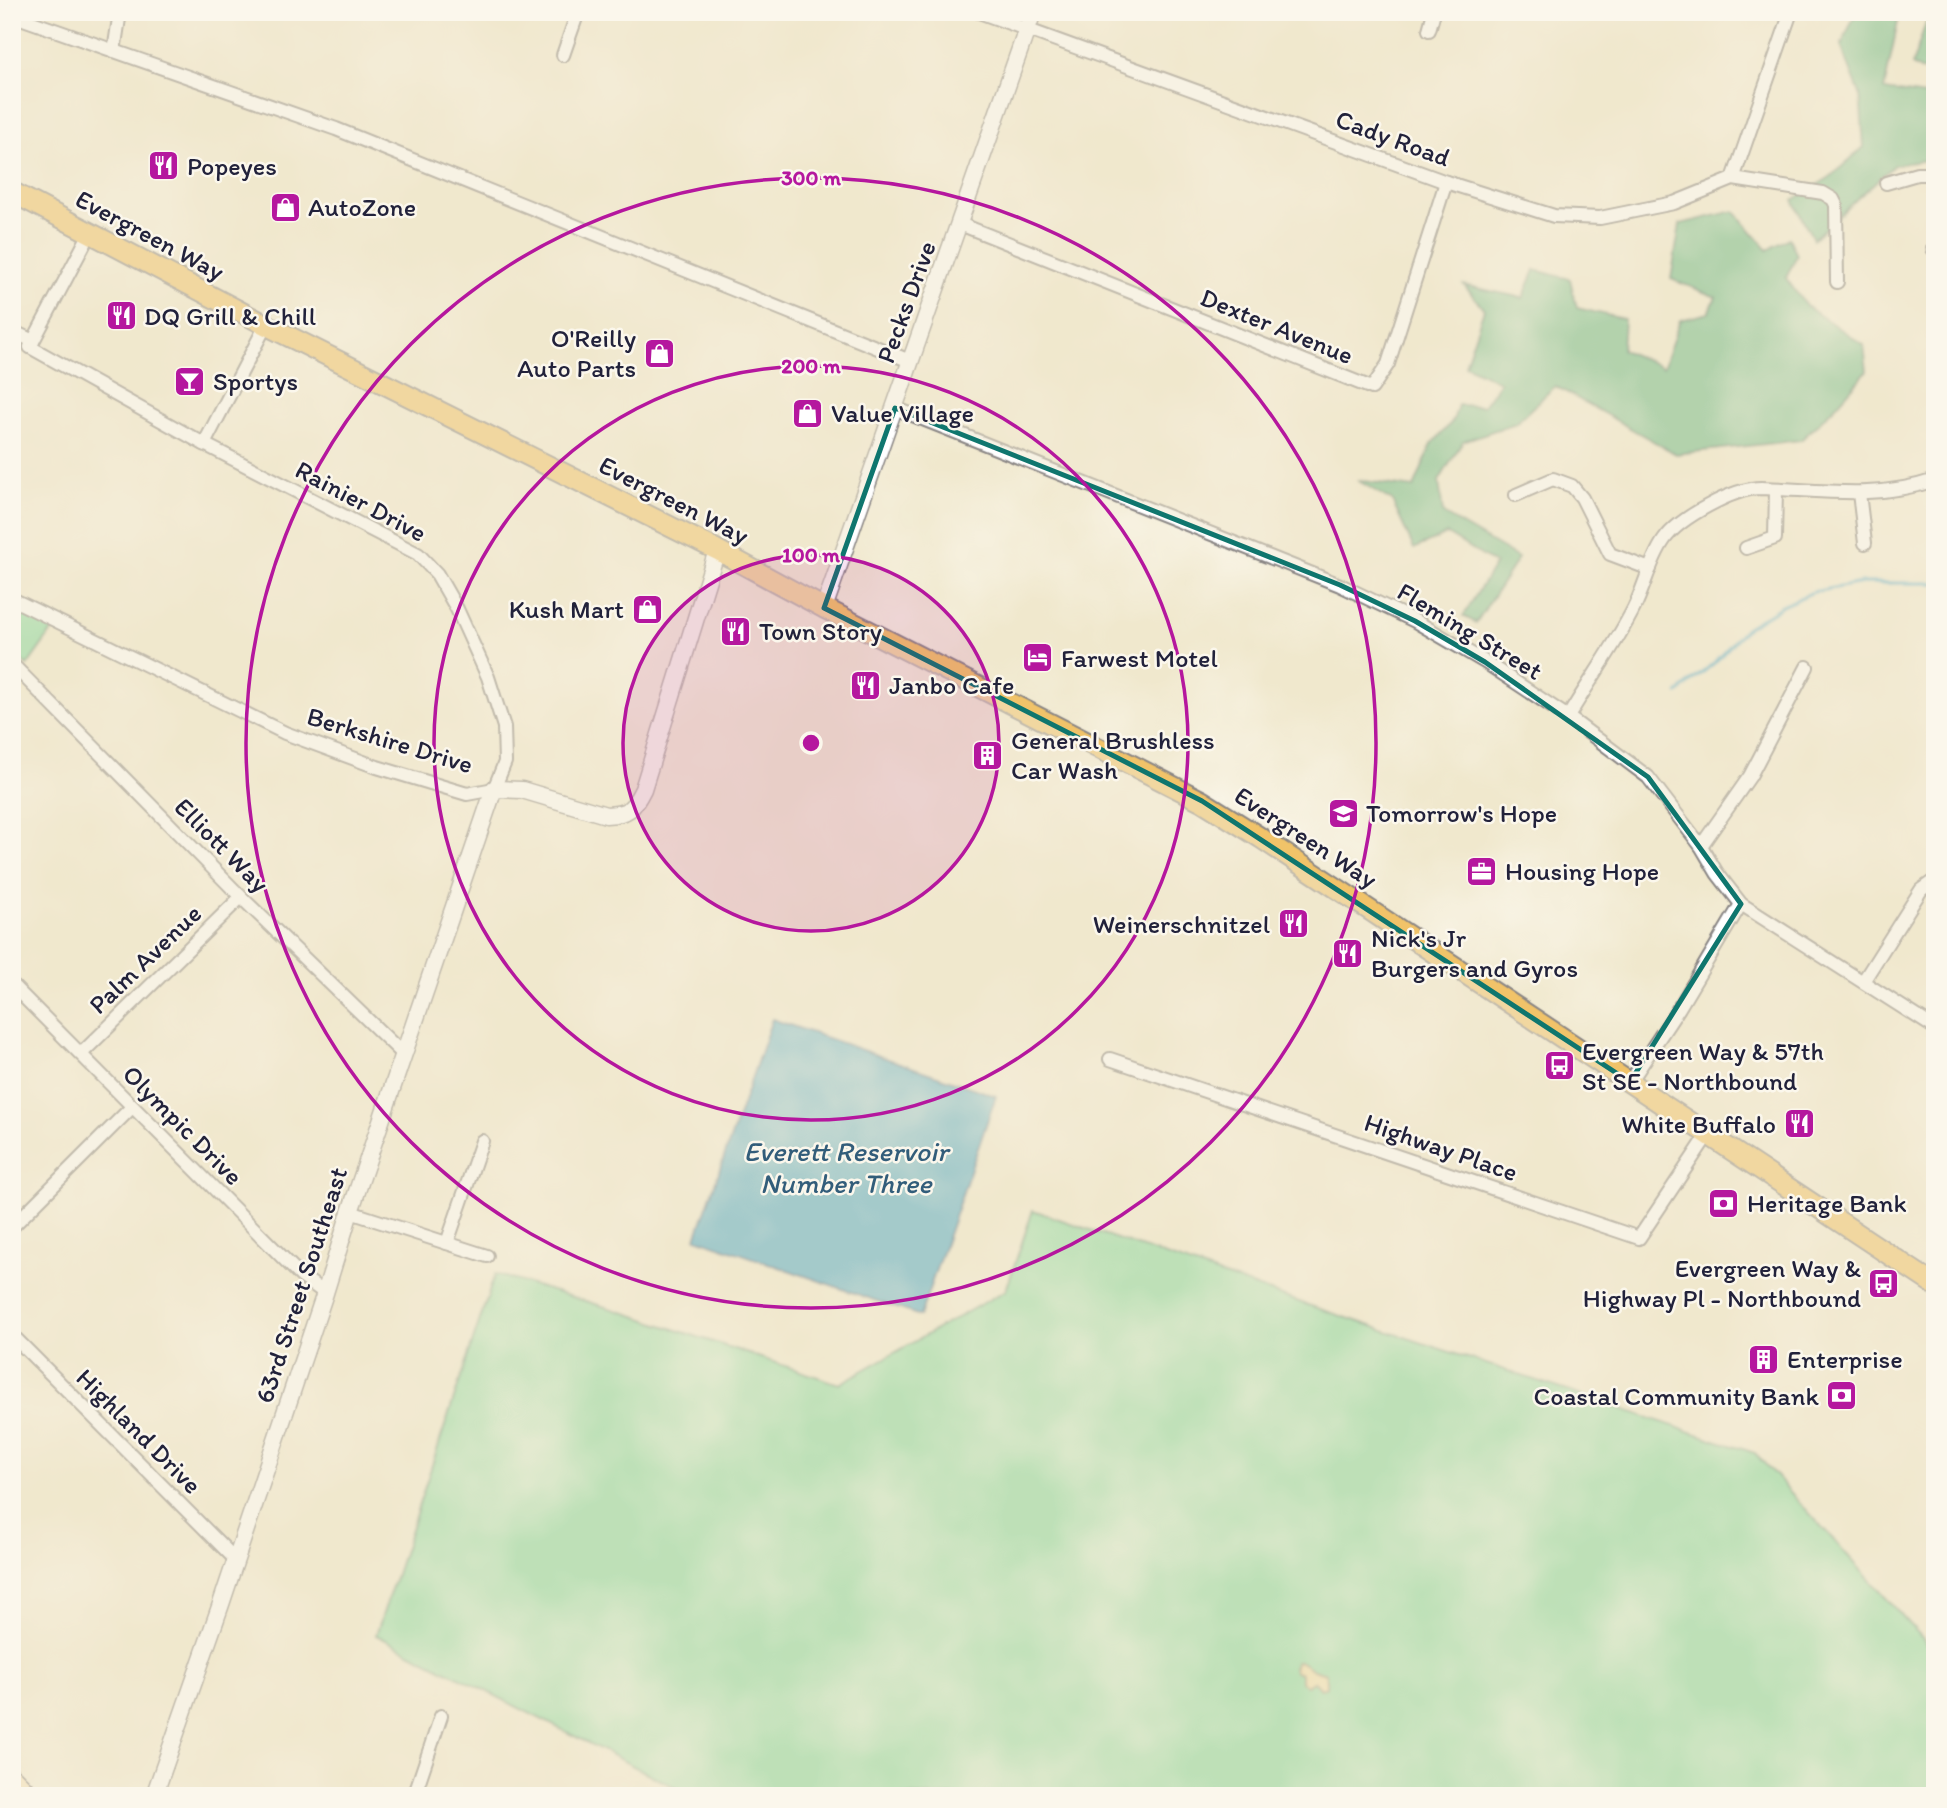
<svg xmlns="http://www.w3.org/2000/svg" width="1947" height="1808" font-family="Itim,sans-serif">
	<rect width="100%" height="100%" fill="#fbf7ec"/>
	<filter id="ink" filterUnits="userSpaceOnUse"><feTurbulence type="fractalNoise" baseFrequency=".0143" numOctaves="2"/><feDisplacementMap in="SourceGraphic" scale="14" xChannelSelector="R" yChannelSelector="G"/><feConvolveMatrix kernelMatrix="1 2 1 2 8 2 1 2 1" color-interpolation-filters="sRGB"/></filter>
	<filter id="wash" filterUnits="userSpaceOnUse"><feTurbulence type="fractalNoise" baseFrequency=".00686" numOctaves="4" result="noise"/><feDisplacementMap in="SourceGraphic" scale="28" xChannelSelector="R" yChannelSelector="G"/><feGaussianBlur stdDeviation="1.57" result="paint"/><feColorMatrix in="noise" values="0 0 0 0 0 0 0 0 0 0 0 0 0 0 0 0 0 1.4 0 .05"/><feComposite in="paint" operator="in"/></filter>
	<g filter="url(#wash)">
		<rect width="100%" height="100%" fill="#f0e8cd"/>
		<g fill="#80d89c" stroke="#517d6c" stroke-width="2">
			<polygon points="12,607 54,628 27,666 12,651"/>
			<polygon points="1033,1210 1296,1301 1755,1453 1935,1652 1935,1796 692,1796 376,1635 495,1274 629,1314 839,1384 1006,1290"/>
		</g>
		<g fill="#68b884" stroke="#456d60" stroke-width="2">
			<polygon points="1856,12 1900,12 1884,90 1926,96 1935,81 1935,159 1894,165 1813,239 1793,200 1830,177 1864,147 1860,94 1841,46"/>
			<polygon points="1926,22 1935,26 1935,79 1912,65"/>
			<polygon points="1734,211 1768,250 1789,238 1797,255 1786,278 1806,306 1864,345 1867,371 1835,407 1801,440 1676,454 1555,386 1516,423 1463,441 1439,481 1443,514 1518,558 1476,623 1463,616 1495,564 1447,534 1414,549 1392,501 1357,480 1414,488 1431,445 1453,421 1458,405 1483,406 1500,382 1465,365 1484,309 1464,285 1523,298 1535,270 1570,279 1577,308 1624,319 1622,350 1663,367 1680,320 1709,313 1716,297 1671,279 1680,224"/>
		</g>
		<polygon fill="#eeda9e" stroke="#887e6c" stroke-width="2" points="1299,1661 1313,1670 1326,1674 1326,1687 1320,1689 1313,1681 1306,1685 1301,1682 1301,1674 1295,1672 1293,1668 1296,1662"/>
		<polygon fill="#46a6c6" stroke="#346480" stroke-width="2" points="772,1019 996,1096 920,1316 696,1238"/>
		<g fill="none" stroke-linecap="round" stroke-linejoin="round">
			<polyline stroke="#46a6c6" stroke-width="3.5" points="1678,693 1714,663 1746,628 1782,606 1813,592 1862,583 1935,583"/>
		</g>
	</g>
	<g filter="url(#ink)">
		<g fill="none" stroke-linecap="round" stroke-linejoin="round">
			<defs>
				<g id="minor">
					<polyline points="979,12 1446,182 1554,216 1600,218 1674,203 1733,179 1823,193 1833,199 1836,205 1837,282"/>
					<polyline points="12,15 336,129 910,361"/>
					<polyline points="1429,30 1434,12"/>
					<polyline points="114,51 120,12"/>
					<polyline points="563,55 578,12"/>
					<polyline points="1733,179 1791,12"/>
					<polyline points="1886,183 1917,174 1935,174"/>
					<polyline points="960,224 1372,388 1388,364 1446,182"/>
					<polyline points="1933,249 1935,247"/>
					<polyline points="12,331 33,341"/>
					<polyline points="895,408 1340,585 1415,621 1485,662 1568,717 1648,777 1701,846 1717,873 1741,904 1935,1028"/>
					<polyline points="204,444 266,325"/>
					<polyline points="1859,493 1865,543"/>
					<polyline points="1516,495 1553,479 1572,486 1582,498 1610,554 1650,569"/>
					<polyline points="1746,548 1775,538 1776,490"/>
					<polyline points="12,599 285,733 377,767 467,794 494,789 505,762 504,727 488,677 457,609 437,574 418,554 204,444 30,347 90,233"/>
					<polyline points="12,664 241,897 403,1054"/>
					<path d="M 1568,717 C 1589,681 1615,646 1634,608 C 1645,586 1650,560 1664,540 C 1679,518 1734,488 1761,488 C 1821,490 1876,500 1935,480"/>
					<polyline points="1701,846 1750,776 1807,667"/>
					<polyline points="1864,980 1921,890 1935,880"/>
					<polyline points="12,985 301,1276 325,1293"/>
					<polyline points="81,1054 241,897"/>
					<polyline points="1110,1059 1639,1238 1709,1133"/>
					<polyline points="1630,1082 1679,1008 1741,904"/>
					<polyline points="350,1212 487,1256"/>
					<polyline points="12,1227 132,1107"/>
					<polyline points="447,1243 482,1141"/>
					<polyline points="12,1335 235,1559"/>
					<polyline points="414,1796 441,1716"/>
				</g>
				<g id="tertiary">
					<polyline points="824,608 1033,12"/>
					<path d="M 154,1796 L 221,1604 L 325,1293 L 350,1212 L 494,789 L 522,790 L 606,815 C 629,814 633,809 643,789 L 717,550"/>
				</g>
				<polyline id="secondary" points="12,1777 31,1796"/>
				<polyline id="primary" points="12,192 266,325 717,550 824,608 1202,801 1261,838 1935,1285"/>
			</defs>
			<use href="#minor" stroke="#898584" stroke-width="16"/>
			<use href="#tertiary" stroke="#898584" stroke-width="19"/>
			<use href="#secondary" stroke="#898584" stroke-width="21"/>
			<use href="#primary" stroke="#898584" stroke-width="23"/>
			<use href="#minor" stroke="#fff" stroke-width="12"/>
			<use href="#tertiary" stroke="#fff" stroke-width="16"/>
			<use href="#secondary" stroke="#f9e7c3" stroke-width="18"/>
			<use href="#primary" stroke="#f1c369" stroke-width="19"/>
		</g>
	</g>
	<path d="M0 0H1947V1808H0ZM 895,408 L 1340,585 L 1415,621 L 1485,662 L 1648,777 L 1741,904 L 1630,1082 L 1202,801 L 824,608 Z" fill="#f0e8cd" fill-opacity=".55" fill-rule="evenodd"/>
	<path fill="none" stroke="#0f766e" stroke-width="5" stroke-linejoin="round" d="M 895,408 L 1340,585 L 1415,621 L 1485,662 L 1648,777 L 1741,904 L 1630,1082 L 1202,801 L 824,608 Z"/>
	<circle cx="811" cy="743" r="188" fill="#b5179e" fill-opacity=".12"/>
	<g fill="none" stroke="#b5179e" stroke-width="3.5">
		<circle cx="811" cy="743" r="188"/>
		<circle cx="811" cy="743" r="377"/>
		<circle cx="811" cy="743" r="565"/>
	</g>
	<defs>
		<symbol id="restaurant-square" viewBox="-11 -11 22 22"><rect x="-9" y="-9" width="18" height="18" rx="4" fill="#b5179e" stroke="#fbf7ec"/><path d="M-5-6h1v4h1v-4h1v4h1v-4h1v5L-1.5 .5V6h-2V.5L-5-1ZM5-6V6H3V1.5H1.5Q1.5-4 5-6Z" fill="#fff"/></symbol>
		<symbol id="shop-square" viewBox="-11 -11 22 22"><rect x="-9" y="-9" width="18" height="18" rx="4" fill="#b5179e" stroke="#fbf7ec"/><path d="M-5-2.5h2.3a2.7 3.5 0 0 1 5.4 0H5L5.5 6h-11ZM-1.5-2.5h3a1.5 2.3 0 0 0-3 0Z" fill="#fff"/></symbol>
		<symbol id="bar-square" viewBox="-11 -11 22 22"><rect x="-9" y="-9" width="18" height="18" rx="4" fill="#b5179e" stroke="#fbf7ec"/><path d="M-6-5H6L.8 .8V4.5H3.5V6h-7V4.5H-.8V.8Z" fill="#fff"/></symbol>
		<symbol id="hotel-square" viewBox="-11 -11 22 22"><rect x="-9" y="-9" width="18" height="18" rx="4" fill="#b5179e" stroke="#fbf7ec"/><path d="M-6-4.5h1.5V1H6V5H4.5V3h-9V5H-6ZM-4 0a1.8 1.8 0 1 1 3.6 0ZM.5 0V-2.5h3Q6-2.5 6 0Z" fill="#fff"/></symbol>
		<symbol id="building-square" viewBox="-11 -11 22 22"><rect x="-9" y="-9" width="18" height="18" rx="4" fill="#b5179e" stroke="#fbf7ec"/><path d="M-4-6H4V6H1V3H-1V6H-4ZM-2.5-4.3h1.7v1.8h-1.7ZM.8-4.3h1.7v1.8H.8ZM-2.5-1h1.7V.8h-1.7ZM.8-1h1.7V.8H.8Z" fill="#fff"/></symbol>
		<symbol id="school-square" viewBox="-11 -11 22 22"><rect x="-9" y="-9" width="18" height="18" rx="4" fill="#b5179e" stroke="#fbf7ec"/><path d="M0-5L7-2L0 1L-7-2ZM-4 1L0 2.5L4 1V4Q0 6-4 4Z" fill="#fff"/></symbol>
		<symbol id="office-square" viewBox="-11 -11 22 22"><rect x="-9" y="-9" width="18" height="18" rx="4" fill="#b5179e" stroke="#fbf7ec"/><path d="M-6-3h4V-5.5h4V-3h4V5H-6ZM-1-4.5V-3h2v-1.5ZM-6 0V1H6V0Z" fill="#fff"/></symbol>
		<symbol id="bus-square" viewBox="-11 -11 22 22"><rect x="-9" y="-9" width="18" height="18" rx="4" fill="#b5179e" stroke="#fbf7ec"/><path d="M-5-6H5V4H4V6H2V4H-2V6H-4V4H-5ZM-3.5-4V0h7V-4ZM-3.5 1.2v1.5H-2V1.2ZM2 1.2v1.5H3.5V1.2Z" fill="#fff"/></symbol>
		<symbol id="bank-square" viewBox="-11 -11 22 22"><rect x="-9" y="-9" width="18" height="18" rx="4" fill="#b5179e" stroke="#fbf7ec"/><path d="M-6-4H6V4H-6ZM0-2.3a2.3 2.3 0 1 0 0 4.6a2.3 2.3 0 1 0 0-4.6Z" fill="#fff"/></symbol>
	</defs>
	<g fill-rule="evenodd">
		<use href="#restaurant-square" x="146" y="148" width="35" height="35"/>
		<use href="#shop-square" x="268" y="190" width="35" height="35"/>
		<use href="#restaurant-square" x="104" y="298" width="35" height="35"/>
		<use href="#shop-square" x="642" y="336" width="35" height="35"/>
		<use href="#bar-square" x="172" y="364" width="35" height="35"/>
		<use href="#shop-square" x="790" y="396" width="35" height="35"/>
		<use href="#shop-square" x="630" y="592" width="35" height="35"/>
		<use href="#restaurant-square" x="718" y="614" width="35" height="35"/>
		<use href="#hotel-square" x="1020" y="640" width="35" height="35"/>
		<use href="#restaurant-square" x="848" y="668" width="35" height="35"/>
		<use href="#building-square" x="970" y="738" width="35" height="35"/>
		<use href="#school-square" x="1326" y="796" width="35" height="35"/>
		<use href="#office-square" x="1464" y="854" width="35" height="35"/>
		<use href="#restaurant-square" x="1276" y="906" width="35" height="35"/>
		<use href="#restaurant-square" x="1330" y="936" width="35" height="35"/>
		<use href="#bus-square" x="1542" y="1048" width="35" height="35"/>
		<use href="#restaurant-square" x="1782" y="1106" width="35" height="35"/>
		<use href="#bank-square" x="1706" y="1186" width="35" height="35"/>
		<use href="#bus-square" x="1866" y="1266" width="35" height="35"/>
		<use href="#building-square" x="1746" y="1342" width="35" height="35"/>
		<use href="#bank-square" x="1824" y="1378" width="35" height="35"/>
	</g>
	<g text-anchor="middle" stroke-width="5" stroke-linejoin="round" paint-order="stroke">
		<g font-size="26" fill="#22223b" stroke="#fbf7ec">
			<text transform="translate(1393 138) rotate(20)" y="9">Cady Road</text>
			<text transform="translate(150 235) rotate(28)" y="9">Evergreen Way</text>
			<text transform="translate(906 302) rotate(-70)" y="9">Pecks Drive</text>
			<text transform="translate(1277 326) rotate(22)" y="9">Dexter Avenue</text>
			<text transform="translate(674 500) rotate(27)" y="9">Evergreen Way</text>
			<text transform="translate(361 501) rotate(28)" y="9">Rainier Drive</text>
			<text transform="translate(1470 631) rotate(31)" y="9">Fleming Street</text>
			<text transform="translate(390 740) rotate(17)" y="9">Berkshire Drive</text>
			<text transform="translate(1306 837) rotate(33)" y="9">Evergreen Way</text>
			<text transform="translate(222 845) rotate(45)" y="9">Elliott Way</text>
			<text transform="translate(145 959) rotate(-44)" y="9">Palm Avenue</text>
			<text transform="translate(183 1125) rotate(45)" y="9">Olympic Drive</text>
			<text transform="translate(1441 1147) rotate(19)" y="9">Highway Place</text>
			<text transform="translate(301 1285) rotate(-72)" y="9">63rd Street Southeast</text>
			<text transform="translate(139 1431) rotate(45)" y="9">Highland Drive</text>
		</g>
		<g font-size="26" fill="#22223b" stroke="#fbf7ec" text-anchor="start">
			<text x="187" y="175">Popeyes</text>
			<text x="308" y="216">AutoZone</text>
			<text x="144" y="325">DQ Grill &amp; Chill</text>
			<text x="636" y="347" text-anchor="end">O'Reilly<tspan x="636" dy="30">Auto Parts</tspan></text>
			<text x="213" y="390">Sportys</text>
			<text x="831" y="422">Value Village</text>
			<text x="624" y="618" text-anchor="end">Kush Mart</text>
			<text x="759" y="640">Town Story</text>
			<text x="1061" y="667">Farwest Motel</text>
			<text x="889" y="694">Janbo Cafe</text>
			<text x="1011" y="749">General Brushless<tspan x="1011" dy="30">Car Wash</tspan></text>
			<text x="1366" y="822">Tomorrow's Hope</text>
			<text x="1505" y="880">Housing Hope</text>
			<text x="1270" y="933" text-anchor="end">Weinerschnitzel</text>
			<text x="1371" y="947">Nick's Jr<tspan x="1371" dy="30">Burgers and Gyros</tspan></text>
			<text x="1582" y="1060">Evergreen Way &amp; 57th<tspan x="1582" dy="30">St SE - Northbound</tspan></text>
			<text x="1776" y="1133" text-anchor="end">White Buffalo</text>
			<text x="1747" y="1212">Heritage Bank</text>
			<text x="1861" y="1277" text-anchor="end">Evergreen Way &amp;<tspan x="1861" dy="30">Highway Pl - Northbound</tspan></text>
			<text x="1787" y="1368">Enterprise</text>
			<text x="1819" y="1405" text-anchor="end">Coastal Community Bank</text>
		</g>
		<g font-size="28" font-style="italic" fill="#325d7a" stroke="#fbf7ec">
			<text x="846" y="1161">Everett Reservoir<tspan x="846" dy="32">Number Three</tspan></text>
		</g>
	</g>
	<circle cx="811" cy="743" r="10" fill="#b5179e" stroke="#fbf7ec" stroke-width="3.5"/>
	<g font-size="21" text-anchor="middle" font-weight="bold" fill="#b5179e" stroke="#fbf7ec" stroke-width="5" stroke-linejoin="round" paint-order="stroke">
		<text x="811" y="185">300 m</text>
		<text x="811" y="373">200 m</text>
		<text x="811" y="562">100 m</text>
	</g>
	<rect width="1947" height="1808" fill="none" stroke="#fbf7ec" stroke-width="42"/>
</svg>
